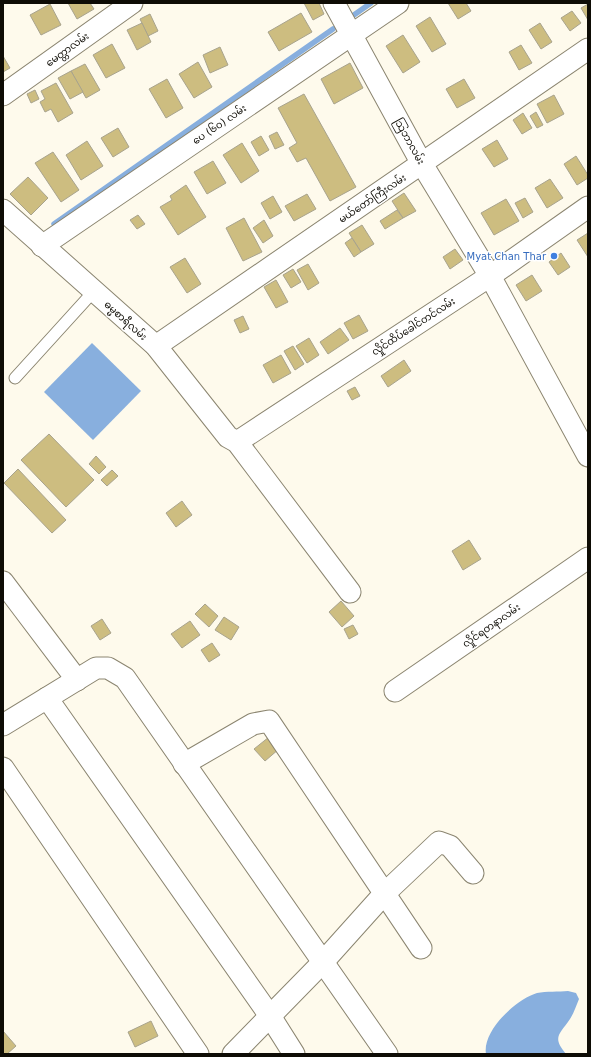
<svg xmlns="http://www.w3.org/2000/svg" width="591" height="1057" font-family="'DejaVu Sans','Noto Sans Myanmar',sans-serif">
	<rect width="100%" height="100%" fill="#fefaec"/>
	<g fill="#88afde">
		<polygon points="92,343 141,391 93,440 44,392"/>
		<path d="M 568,991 L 576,993 L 579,999 C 576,1006 574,1013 570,1019 C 559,1035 552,1037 566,1054 L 486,1054 C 482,1031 516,999 537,993 C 546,991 559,992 568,991 Z"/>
	</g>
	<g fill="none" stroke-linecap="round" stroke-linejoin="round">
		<g stroke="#88afde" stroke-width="5.5">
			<polyline points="351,17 371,3"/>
			<polyline points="54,224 333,29"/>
		</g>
	</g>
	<g fill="#cdbd80" stroke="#a8a38d">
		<polygon points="68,3 90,3 94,9 77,19"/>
		<polygon points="304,3 319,3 324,14 313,20"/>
		<polygon points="448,3 466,3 471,11 458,19"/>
		<polygon points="50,4 61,25 41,35 30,15"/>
		<polygon points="588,4 588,20 581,8"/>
		<polygon points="572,11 581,23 570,31 561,18"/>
		<polygon points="301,13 312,32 279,51 268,32"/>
		<polygon points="150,14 158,31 148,36 140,19"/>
		<polygon points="430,17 446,44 432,52 416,26"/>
		<polygon points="142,23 151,42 137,50 127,30"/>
		<polygon points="540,23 552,42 541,49 529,30"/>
		<polygon points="403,35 420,62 403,73 386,46"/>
		<polygon points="112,44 125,68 106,78 93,55"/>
		<polygon points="521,45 532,63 519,70 509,52"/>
		<polygon points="220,47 228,65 210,73 203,55"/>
		<polygon points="3,56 10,68 3,72"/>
		<polygon points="198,62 212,87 194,98 179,74"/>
		<polygon points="350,63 363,88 334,104 321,79"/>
		<polygon points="85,64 100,90 86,98 71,71"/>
		<polygon points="71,71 83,92 70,99 58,78"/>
		<polygon points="167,79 183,108 166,118 149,89"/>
		<polygon points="464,79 475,98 457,108 446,89"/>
		<polygon points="56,83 73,113 58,122 51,109 45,112 40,102 45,99 41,91"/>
		<polygon points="35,90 39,99 31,103 27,94"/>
		<polygon points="304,94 356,187 330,201 306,158 297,162 289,148 297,143 278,108"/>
		<polygon points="554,95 564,114 547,123 537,104"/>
		<polygon points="536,112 543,125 537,128 530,116"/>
		<polygon points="523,113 532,128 522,134 513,120"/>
		<polygon points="118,128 129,147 113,157 101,138"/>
		<polygon points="277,132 284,145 275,149 269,136"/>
		<polygon points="261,136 269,150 259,156 251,142"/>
		<polygon points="497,140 508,159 494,167 482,149"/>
		<polygon points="87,141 103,166 81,180 66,155"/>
		<polygon points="242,143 259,171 241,183 223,155"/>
		<polygon points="53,152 79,190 61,202 35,163"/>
		<polygon points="576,156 588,175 588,178 577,185 564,164"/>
		<polygon points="213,161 226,183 207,194 194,172"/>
		<polygon points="28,177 48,198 31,215 10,194"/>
		<polygon points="550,179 563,198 547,208 535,188"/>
		<polygon points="186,185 206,217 178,235 160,207 172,200 170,196"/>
		<polygon points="404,193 416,211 403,218 392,201"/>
		<polygon points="307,194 316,209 294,221 285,206"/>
		<polygon points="273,196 282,212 270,219 261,203"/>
		<polygon points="525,198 533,212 523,218 515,203"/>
		<polygon points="506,199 519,221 494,235 481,213"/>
		<polygon points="397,210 403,218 385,229 380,221"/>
		<polygon points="138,215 145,224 137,229 130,220"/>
		<polygon points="244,218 262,252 243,261 226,228"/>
		<polygon points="264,220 273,236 263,243 253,228"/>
		<polygon points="362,225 374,244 361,252 349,233"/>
		<polygon points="588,233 588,257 577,240"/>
		<polygon points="352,238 361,252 354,257 345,243"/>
		<polygon points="455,249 463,260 450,269 443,257"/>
		<polygon points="561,253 570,267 558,275 549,262"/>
		<polygon points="185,258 201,284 187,293 170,267"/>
		<polygon points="308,264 319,283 308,290 297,270"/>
		<polygon points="293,269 301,282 291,288 283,275"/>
		<polygon points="532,275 542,291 526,301 516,285"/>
		<polygon points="276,280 288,302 276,308 264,287"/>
		<polygon points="359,315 368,331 353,339 344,323"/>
		<polygon points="243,316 249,329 240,333 234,320"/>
		<polygon points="340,328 349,340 328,354 320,342"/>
		<polygon points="309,338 319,355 307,363 296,346"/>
		<polygon points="293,346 304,364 295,370 284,351"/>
		<polygon points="281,355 291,373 273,383 263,365"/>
		<polygon points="404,360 411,371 388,387 381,376"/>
		<polygon points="355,387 360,396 352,400 347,391"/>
		<polygon points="49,434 94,480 66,507 21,460"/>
		<polygon points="96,456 106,467 99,474 89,464"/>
		<polygon points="18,469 66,520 52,533 4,483"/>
		<polygon points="112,470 118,476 107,486 101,480"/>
		<polygon points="182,501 192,515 176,527 166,513"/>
		<polygon points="469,540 481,559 463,570 452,551"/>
		<polygon points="341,601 354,616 342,627 329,612"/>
		<polygon points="205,604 218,616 209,627 195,614"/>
		<polygon points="224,617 239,627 231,640 215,630"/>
		<polygon points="102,619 111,633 100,640 91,626"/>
		<polygon points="190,621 200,635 182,648 171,634"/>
		<polygon points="353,625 358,634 349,639 344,629"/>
		<polygon points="212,643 220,655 209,662 201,650"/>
		<polygon points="269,737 279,749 265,761 254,749"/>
		<polygon points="151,1021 158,1036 135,1047 128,1032"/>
		<polygon points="3,1031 16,1046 7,1054 3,1054"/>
	</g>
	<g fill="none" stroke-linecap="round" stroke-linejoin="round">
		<defs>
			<polyline id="service" points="15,378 94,291"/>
			<g id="minor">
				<polyline points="334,3 422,164 490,276 588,456"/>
				<polyline points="3,95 132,3"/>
				<polyline points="3,210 156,346 228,437 237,442 350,592"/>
				<polyline points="42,246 398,3"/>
				<polyline points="156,346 588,49"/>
				<polyline points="237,442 490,276 588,207"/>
				<polyline points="3,582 77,680"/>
				<polyline points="395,691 588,558"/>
				<polyline points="47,698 270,1016 294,1054"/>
				<polyline points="3,725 96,668 108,668 125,678 387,1054"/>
				<polyline points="184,764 253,724 269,721 421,948"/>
				<polyline points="3,768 198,1054"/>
				<polyline points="233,1054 323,962 384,894 439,842 450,846 473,873"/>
			</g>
		</defs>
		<use href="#service" stroke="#8b8570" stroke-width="13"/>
		<use href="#minor" stroke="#8b8570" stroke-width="23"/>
		<use href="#service" stroke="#fff" stroke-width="11"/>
		<use href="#minor" stroke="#fff" stroke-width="21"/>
	</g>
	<circle fill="#3f7fe0" stroke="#fff" stroke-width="1.5" cx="554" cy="256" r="4"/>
	<g text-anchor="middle" stroke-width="3" stroke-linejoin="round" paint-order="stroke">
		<g font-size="10" fill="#0e0c05" stroke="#fff">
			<text transform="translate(67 49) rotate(-36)" y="4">မေတ္တာလမ်း</text>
			<text transform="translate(219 124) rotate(-34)" y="4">ပေ (၆၀) လမ်း</text>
			<text transform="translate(410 141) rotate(61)" y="4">သြဘာလမ်း</text>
			<text transform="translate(372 198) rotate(-34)" y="4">မယ်တော်ကြီးလမ်း</text>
			<text transform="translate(126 320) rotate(42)" y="4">ဓမ္မစာရီလမ်း</text>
			<text transform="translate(413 326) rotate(-33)" y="4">လှိုင်ထိပ်ခေါင်တင်လမ်း</text>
			<text transform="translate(491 625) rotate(-35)" y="4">လှိုင်ရတနာလမ်း</text>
		</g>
		<g font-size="10" fill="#366cbe" stroke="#fff" text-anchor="end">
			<text x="546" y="260">Myat Chan Thar</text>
		</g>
	</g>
	<rect width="591" height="1057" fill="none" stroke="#0e0c05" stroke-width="8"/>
</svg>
